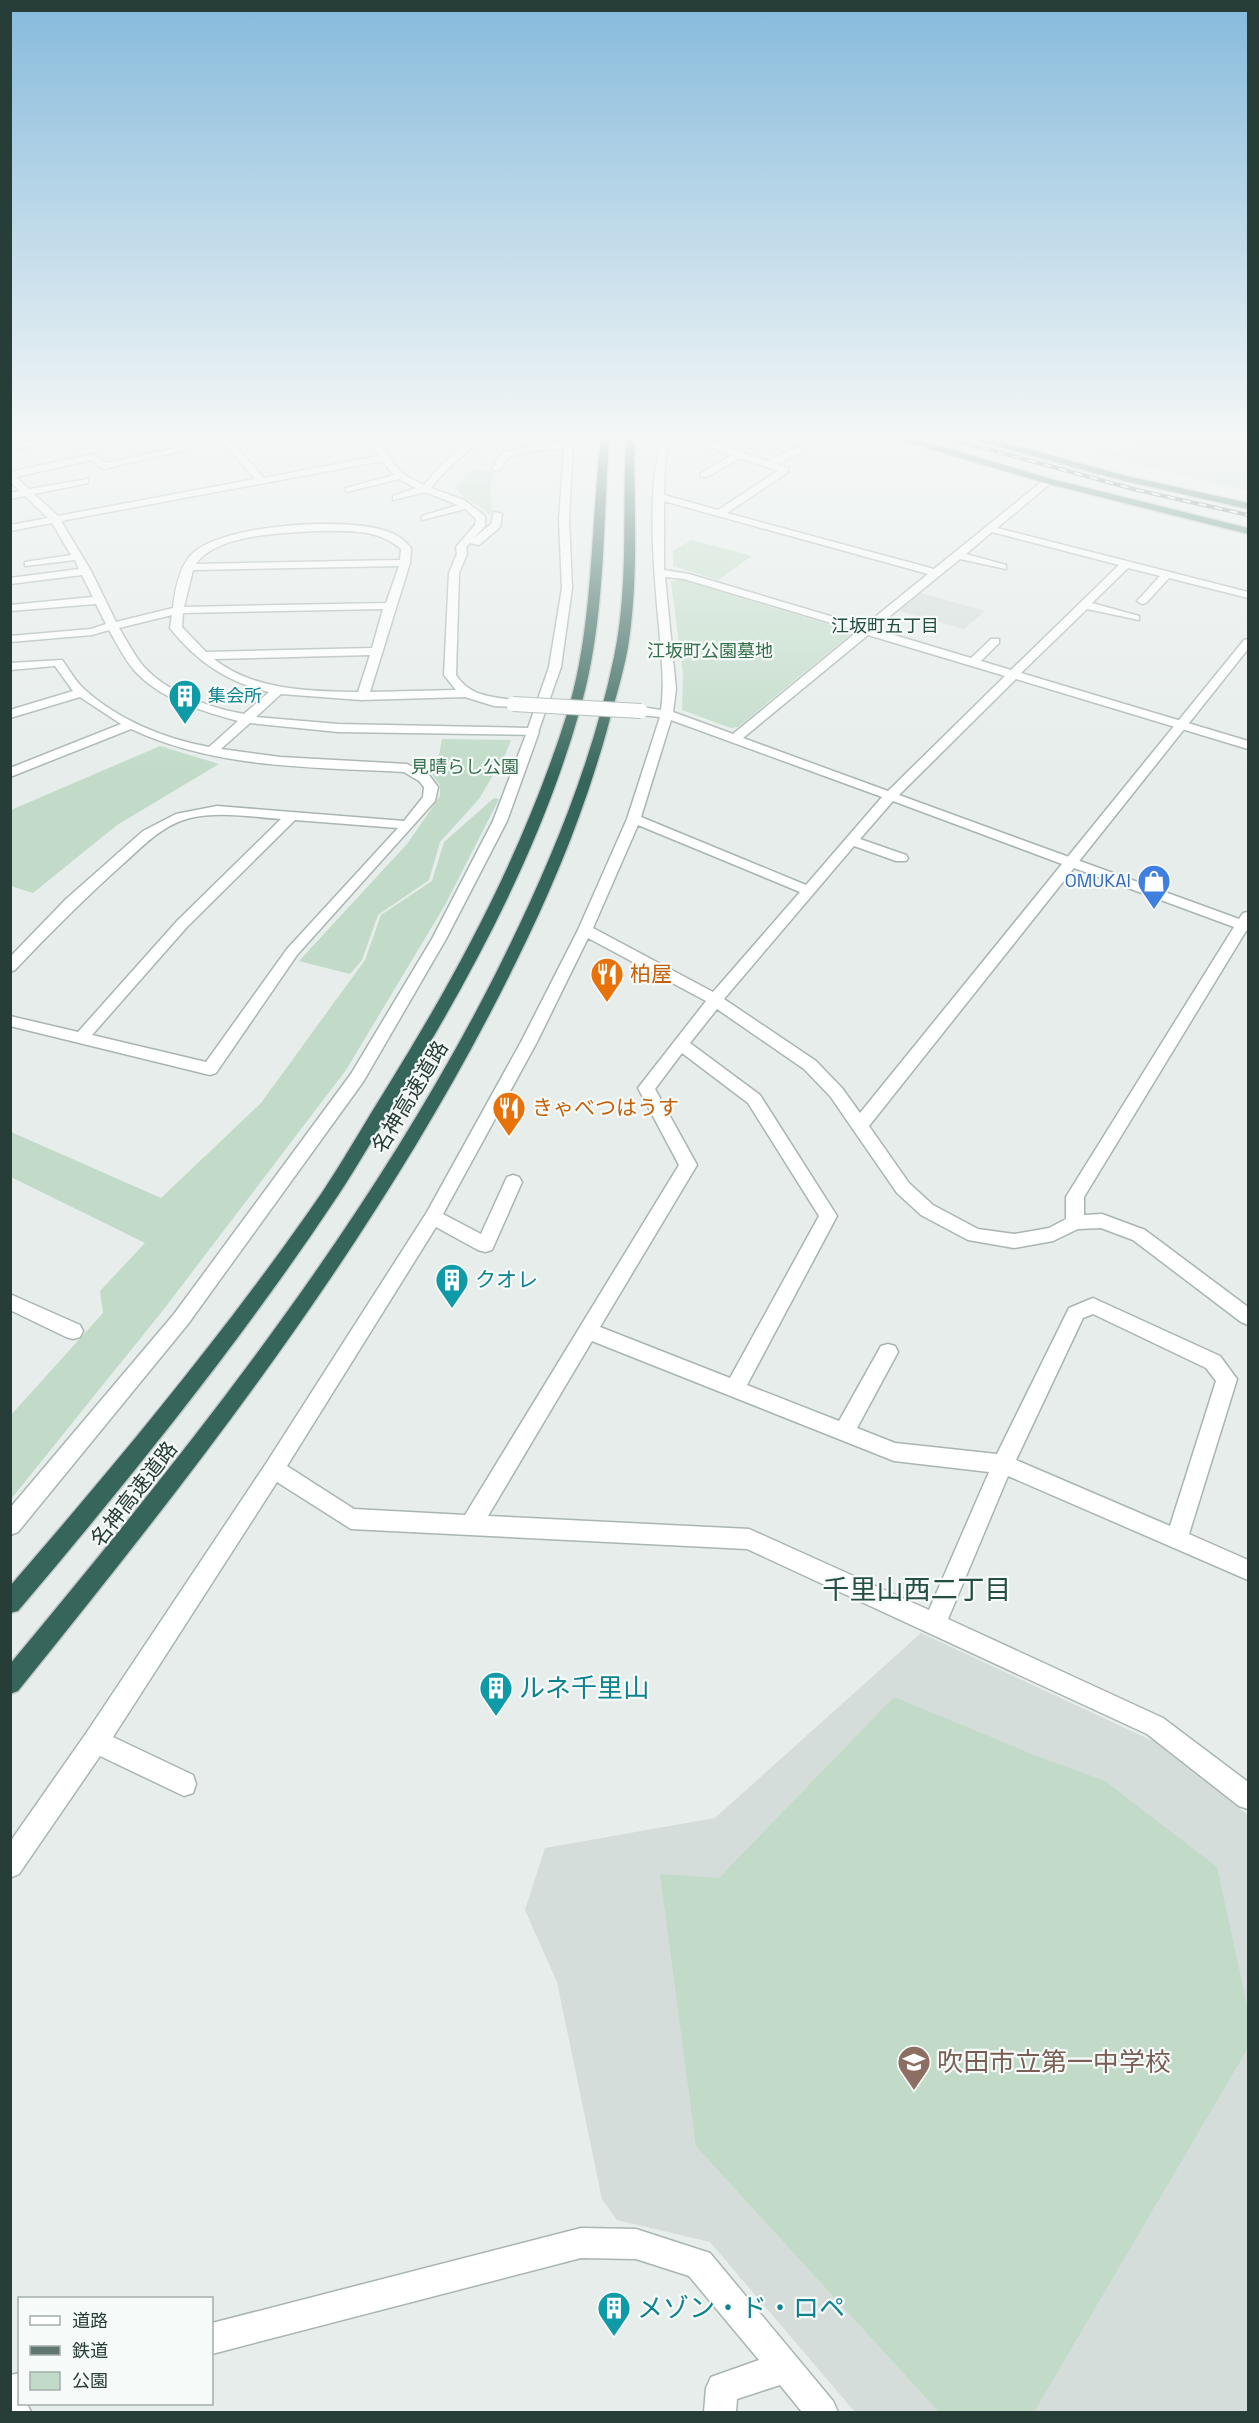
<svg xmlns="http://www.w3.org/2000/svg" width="1259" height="2423" font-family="'Space Grotesk','Noto Sans JP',sans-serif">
	<rect width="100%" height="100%" fill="#e6edea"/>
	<g fill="#d4ddd9">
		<polygon points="1153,439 1248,439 1248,491 1102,456"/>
		<polygon points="921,593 985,611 964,629 899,611"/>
		<polygon points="921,1633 1155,1742 1248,1815 1248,2412 855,2412 710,2242 617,2220 602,2199 557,1982 525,1910 545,1848 715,1818"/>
	</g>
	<g fill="#c1dbc8">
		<path d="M 474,469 L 493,471 L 490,487 L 492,512 L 489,515 C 479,502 464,503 456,487 Z"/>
		<polygon points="692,540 752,556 718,580 673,566 673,551"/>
		<polygon points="679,579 847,630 850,635 738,727 731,728 682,710 683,674 671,582"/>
		<polygon points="442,739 511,740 505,755 479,799 440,842 429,880 378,915 362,960 350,974 299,961 407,844 434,805 440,796 440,785 431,773 437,766"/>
		<polygon points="160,746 219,764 117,825 33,893 11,886 11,810"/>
		<polygon points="494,798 499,799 445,905 346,1070 164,1309 11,1499 11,1415 103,1313 100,1291 145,1243 11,1177 11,1132 161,1198 261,1103 365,960 381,915 432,881 444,842"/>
		<polygon points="894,1697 1034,1755 1105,1781 1217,1867 1248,2010 1248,2048 1034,2412 939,2412 696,2146 660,1874 719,1878"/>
	</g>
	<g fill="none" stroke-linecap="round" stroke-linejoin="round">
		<defs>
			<g id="minor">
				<polygon points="41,439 55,439 10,451 10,445"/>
				<path d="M 220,439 L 229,439 L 264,478 L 379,456 L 373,439 L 381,439 C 392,464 397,473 424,485 C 437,470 462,439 482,439 L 447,469 L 431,488 L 464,500 L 485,516 L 485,526 L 474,538 L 491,524 L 494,512 L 502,514 L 500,527 L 479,545 L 470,543 L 466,547 L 467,554 L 459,573 L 456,675 C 471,698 493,696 517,701 L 517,707 L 494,706 L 465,697 L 361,700 L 281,694 L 256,717 L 338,724 L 528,728 L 549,667 L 562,588 L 559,519 L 564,449 L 539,450 L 508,457 L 500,470 L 494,470 L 492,468 L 502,453 L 539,444 L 564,443 L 565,439 L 573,439 L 569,519 L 572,588 L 561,667 L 537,735 L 338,732 L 250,723 L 221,749 L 280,757 L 407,764 L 429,775 L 438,787 L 435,801 L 297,955 L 216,1073 L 210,1075 L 10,1026 L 10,1016 L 78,1032 L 177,921 L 281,819 C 251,817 220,811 190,818 C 162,825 143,846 123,864 C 85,898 50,933 15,970 L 10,972 L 10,957 L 66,899 L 143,831 L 176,814 L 217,806 L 404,821 L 423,797 L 424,787 L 419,781 L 404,772 C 313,767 216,769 131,729 L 10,777 L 10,768 L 121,724 L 80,697 L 10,718 L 10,710 L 73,691 L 55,666 L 10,670 L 10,663 L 62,660 C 69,669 75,681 84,689 C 118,720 165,739 209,747 L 238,721 C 202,711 159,699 134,670 C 124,658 117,644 109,630 L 92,635 L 10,642 L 10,636 L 91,629 L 106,624 L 96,604 L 10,611 L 10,605 L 93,597 L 82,575 L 10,584 L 10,578 L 79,569 L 75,560 L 25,566 L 25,562 L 71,555 L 52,523 L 10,531 L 10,525 L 48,518 L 25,496 L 10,499 L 10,493 L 20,491 L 10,482 L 10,472 L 93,454 L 105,463 L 185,446 L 190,449 L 103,469 L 91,460 L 16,477 L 29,489 L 88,479 L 88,483 L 34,494 L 58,516 L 255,479 ZM 382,461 L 394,475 L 346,488 L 346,492 L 399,479 L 416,488 L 393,496 L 393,500 L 425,492 L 458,505 L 422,516 L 422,520 L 465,509 L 476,519 L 475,525 L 456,547 L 457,554 L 449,573 L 444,675 L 456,690 L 370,692 L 410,563 L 411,548 C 405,541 398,535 389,532 C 350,516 225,524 193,553 C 179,566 175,590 173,608 L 116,622 L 91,571 L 61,521 ZM 316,531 C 346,531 377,528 401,549 L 400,560 L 196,564 C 216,534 283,533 316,531 ZM 399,566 L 386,603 L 184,607 L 193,570 ZM 383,609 L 372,648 L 206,652 L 182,627 L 183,613 ZM 172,615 L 170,628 C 196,661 227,682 269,692 L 244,714 C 210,708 168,693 144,667 C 134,655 127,641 119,628 ZM 370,655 L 358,692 C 310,691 254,691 214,659 ZM 295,820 L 398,828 L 287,949 L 206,1062 L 92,1035 L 187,927 Z"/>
				<path d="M 662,439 L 670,439 L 665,462 L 664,495 L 718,510 L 778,471 L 740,458 L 707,477 L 701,477 L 701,473 L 732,455 L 693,441 L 692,439 L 703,439 L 767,461 L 797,447 L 803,447 L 803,451 L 776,464 L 788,468 L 788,472 L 727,513 L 934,569 L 1045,479 L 1051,479 L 1051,483 L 997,528 L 1248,592 L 1248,598 L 1169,578 L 1146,603 L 1142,604 L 1137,601 L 1160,576 L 1128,568 L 1092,603 L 1139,616 L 1139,620 L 1087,609 L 1021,673 L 1248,741 L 1248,749 L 1016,679 L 899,795 L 1239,919 L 1243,913 L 1248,912 L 1248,931 L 1246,931 L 1084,1197 L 1084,1215 L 1102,1214 L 1145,1230 L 1248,1307 L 1248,1325 L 1241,1322 L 1133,1240 L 1101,1228 L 1078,1229 L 1053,1241 L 1014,1248 L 968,1240 L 921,1215 L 897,1193 L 830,1096 L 804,1069 L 717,1009 L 690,1043 L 760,1095 L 837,1216 L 747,1385 L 839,1421 L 881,1346 L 888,1344 L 895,1346 L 898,1352 L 857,1428 L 895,1443 L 997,1454 L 1069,1308 L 1093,1298 L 1220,1356 L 1237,1379 L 1189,1534 L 1248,1560 L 1248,1580 L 1008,1476 L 948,1619 L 1163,1718 L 1248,1782 L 1248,1809 L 1239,1806 L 1147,1734 L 747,1549 L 351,1529 L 277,1482 L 113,1737 L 193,1775 L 196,1784 L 193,1793 L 184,1796 L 100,1756 L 19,1874 L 10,1878 L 10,1842 L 87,1732 L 267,1462 L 427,1212 L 521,1042 L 578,930 L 627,819 L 660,717 L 641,715 L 635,711 L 641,707 L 661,710 C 665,682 661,655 659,627 C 654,573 646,490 662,439 ZM 664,501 L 928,574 L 864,626 L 689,574 L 664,570 ZM 992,532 L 1119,565 L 1011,670 L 981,661 L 999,643 L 999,639 L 991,639 L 971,658 L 874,629 L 960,559 L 1006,569 L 1006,565 L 966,554 ZM 665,577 L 684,579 L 858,631 L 733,734 L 673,712 L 676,689 ZM 868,635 L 1005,676 L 888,791 L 743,738 ZM 671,720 L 882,797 L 806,885 L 641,817 ZM 893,801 L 1062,864 L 860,1113 L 842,1088 L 816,1061 L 724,999 L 854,846 L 896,861 L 906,861 L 908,858 L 906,855 L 860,839 ZM 638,825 L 800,892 L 713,992 L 593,928 ZM 1074,868 L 1234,927 L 1069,1192 L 1066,1197 L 1066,1219 L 1049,1228 L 1014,1234 L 978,1229 L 933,1205 L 909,1183 L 869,1126 ZM 588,938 L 706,1001 L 638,1088 L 679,1165 L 465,1515 L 354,1509 L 287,1466 L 436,1227 L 478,1250 L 485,1252 L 492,1250 L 522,1182 L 519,1177 L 513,1175 L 507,1177 L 481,1234 L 443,1214 L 537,1042 ZM 682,1053 L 748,1103 L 819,1216 L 730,1378 L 600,1327 L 697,1165 L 655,1089 ZM 1093,1314 L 1206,1368 L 1216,1381 L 1170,1526 L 1016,1460 L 1083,1318 ZM 592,1341 L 894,1461 L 989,1472 L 929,1610 L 749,1529 L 488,1516 Z"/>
				<polygon points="10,1294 80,1325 83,1331 80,1337 73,1339 66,1337 10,1310"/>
				<polygon points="581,2228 636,2229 710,2253 833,2401 838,2412 802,2412 780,2385 737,2399 736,2412 704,2412 706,2388 711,2377 759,2360 689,2276 636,2259 581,2258 212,2354 212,2323"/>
				<polygon points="20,2373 20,2404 27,2404 31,2412 10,2412 10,2375"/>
			</g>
			<g id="tertiary">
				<polygon points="1248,639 1248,649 1076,865 1066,865 1064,862 1066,859 1244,640"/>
				<polygon points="533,728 539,732 507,821 446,939 363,1082 188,1324 18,1532 10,1535 10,1508 174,1314 351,1074 432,939 493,821 527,732"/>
			</g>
			<g id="trunk">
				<polygon points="903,439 915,439 1051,479 1248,528 1248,534 1045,483 904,441"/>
				<polygon points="978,439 991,439 1126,476 1248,503 1248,509 1121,480 979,441"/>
			</g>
			<g id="motorway">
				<path d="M 601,439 L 609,439 C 603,530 605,626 579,713 C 541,846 476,967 405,1085 C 382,1123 360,1163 335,1200 C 239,1344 130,1479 18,1611 L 10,1613 L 10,1586 C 120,1459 228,1329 323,1191 C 346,1156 367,1119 389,1084 C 462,966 525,847 567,714 C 594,625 590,530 601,439 Z"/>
				<path d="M 626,439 L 634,439 C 634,508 639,578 628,647 C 623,675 614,703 607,730 C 583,815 554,885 515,964 C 385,1229 203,1462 18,1691 L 10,1694 L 10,1664 C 190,1447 368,1226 496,973 C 547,871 591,768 614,657 C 629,585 622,511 626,439 Z"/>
			</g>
		</defs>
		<use href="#minor" stroke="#a9b5b1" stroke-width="3"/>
		<use href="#tertiary" stroke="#a9b5b1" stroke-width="3"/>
		<use href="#trunk" stroke="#c3c9c7" stroke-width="3"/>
		<use href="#motorway" stroke="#c3c9c7" stroke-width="3"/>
		<use href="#minor" fill="#fff" fill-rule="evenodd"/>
		<use href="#tertiary" fill="#fff" fill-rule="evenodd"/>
		<use href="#trunk" fill="#528276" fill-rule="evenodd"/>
		<use href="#motorway" fill="#36665b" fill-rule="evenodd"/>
		<defs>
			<polyline id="rail" points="951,439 1137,490 1248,515"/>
		</defs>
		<use href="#rail" stroke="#617872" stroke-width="4"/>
		<use href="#rail" stroke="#f6faf8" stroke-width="2" stroke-dasharray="8" stroke-linecap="butt"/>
		<defs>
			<polyline id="minor-bridge" points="513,704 641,711"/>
		</defs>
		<use href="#minor-bridge" stroke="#a9b5b1" stroke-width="16" stroke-linecap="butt"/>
		<use href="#minor-bridge" stroke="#fff" stroke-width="14"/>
	</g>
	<linearGradient id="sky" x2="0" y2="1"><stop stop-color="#86badc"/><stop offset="0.56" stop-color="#f4f7f6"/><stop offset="1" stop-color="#f4f7f6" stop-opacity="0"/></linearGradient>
	<rect width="1259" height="778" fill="url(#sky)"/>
	<defs>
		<symbol id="building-pin" viewBox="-11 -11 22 30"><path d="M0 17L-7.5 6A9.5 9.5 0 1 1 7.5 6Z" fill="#0f9aa8" stroke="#f6faf8"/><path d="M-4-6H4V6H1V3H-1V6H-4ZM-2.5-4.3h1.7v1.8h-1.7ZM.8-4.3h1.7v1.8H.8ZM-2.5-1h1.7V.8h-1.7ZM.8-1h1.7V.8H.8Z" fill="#fff"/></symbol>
		<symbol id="shop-pin" viewBox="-11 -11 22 30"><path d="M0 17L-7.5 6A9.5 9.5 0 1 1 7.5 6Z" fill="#3f7fe0" stroke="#f6faf8"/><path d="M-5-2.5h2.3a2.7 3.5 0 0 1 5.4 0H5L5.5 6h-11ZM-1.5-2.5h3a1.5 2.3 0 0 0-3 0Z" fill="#fff"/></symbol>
		<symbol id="restaurant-pin" viewBox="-11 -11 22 30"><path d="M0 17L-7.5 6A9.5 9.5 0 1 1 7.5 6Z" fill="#e8710a" stroke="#f6faf8"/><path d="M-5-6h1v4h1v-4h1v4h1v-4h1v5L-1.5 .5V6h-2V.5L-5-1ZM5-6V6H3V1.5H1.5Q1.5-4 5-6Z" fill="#fff"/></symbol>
		<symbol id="school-pin" viewBox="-11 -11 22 30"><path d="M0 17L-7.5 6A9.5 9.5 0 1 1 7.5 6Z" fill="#8d6e63" stroke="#f6faf8"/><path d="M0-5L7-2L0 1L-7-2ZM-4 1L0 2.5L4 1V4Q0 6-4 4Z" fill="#fff"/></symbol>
	</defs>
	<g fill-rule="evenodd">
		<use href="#building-pin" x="166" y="677" width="38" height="52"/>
		<use href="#shop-pin" x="1135" y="862" width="38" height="52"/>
		<use href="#restaurant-pin" x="588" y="955" width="38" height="52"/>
		<use href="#restaurant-pin" x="490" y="1089" width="38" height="52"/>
		<use href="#building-pin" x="433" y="1261" width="38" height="52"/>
		<use href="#building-pin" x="477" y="1669" width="38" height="52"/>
		<use href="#school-pin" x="895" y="2043" width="38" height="52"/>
		<use href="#building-pin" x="595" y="2289" width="38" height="52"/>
	</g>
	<g text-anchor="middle" stroke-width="4.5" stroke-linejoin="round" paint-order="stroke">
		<g font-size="18" fill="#244d43" stroke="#f6faf8">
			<text x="885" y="632">江坂町五丁目</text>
		</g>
		<g font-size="18" fill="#356f4b" stroke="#f6faf8">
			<text x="710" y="657">江坂町公園墓地</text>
			<text x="465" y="773">見晴らし公園</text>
		</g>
		<g font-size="18" fill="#0d838f" stroke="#f6faf8" text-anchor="start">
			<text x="208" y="702">集会所</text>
		</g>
		<g font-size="18" fill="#366cbe" stroke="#f6faf8" text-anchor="end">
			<text x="1131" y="887">OMUKAI</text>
		</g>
		<g font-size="21" fill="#c56008" stroke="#f6faf8" text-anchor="start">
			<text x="630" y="981">柏屋</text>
			<text x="532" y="1115">きゃべつはうす</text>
		</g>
		<g font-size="21" fill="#273d37" stroke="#f6faf8">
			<text transform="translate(410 1097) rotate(-59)" y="7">名神高速道路</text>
			<text transform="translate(134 1494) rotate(-52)" y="7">名神高速道路</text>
		</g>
		<g font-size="21" fill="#0d838f" stroke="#f6faf8" text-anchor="start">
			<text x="475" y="1287">クオレ</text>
		</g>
		<g font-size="26" fill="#0d838f" stroke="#f6faf8" text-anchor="start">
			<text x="519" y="1697">ルネ千里山</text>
			<text x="637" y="2317">メゾン・ド・ロペ</text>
		</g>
		<g font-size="26" fill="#785e54" stroke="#f6faf8" text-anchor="start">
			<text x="937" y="2071">吹田市立第一中学校</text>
		</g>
		<g font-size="27" fill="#244d43" stroke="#f6faf8">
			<text x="917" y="1599">千里山西二丁目</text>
		</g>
	</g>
	<rect width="1259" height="2423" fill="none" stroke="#273d37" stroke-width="24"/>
	<rect x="18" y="2297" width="195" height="108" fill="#f6faf8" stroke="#a3aeab" stroke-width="1.5"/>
	<rect x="30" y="2316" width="30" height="9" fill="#ffffff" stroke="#a3aeab" stroke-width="1.5"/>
	<text x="72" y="2327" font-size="18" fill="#273d37">道路</text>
	<rect x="30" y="2346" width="30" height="9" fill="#617872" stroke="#a3aeab" stroke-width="1.5"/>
	<text x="72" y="2357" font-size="18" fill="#273d37">鉄道</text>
	<rect x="30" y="2372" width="30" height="18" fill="#c1dbc8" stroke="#a3aeab" stroke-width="1.5"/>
	<text x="72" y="2387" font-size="18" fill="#273d37">公園</text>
</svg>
